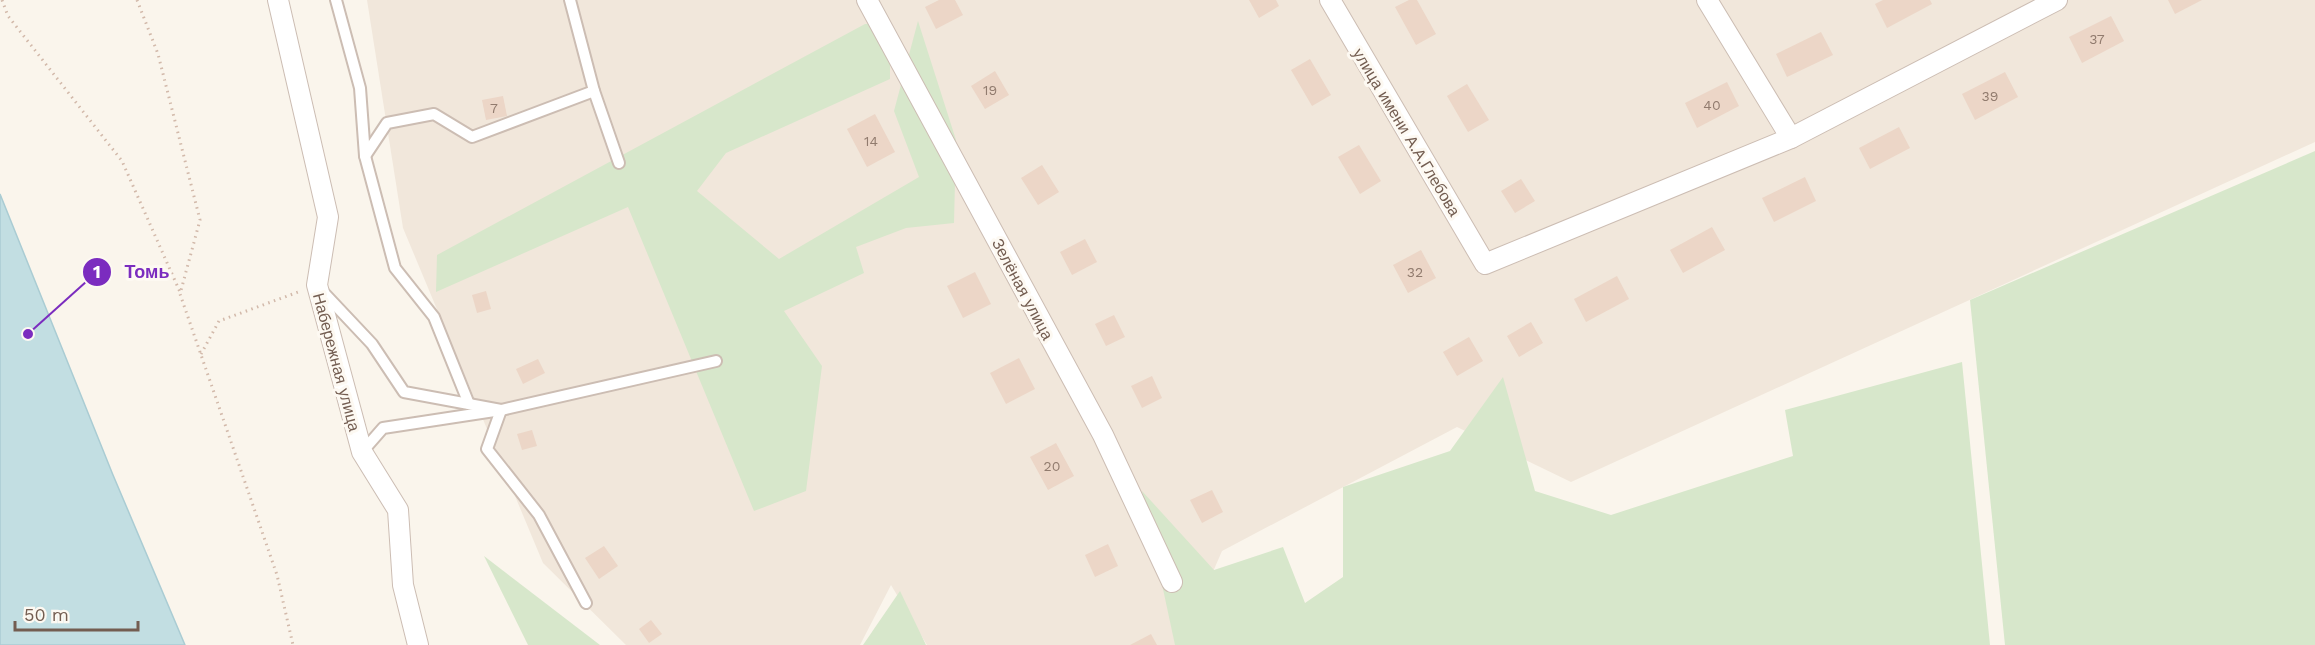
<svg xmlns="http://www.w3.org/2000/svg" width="2315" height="645" font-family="'Work Sans',sans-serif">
	<rect width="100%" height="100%" fill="#faf5ec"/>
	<polygon fill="#f1e7db" points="367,0 2315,0 2315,142 1571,482 1457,427 1222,551 1181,645 927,645 891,585 860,645 626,645 543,563 403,228"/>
	<g fill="#d7e7cb">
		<polygon points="918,21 956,140 954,223 906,228 856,247 864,273 784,311 822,366 806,491 754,511 628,207 436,292 437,255 865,24 890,23 890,79 726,153 697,191 779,259 919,177 894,111"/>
		<polygon points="2315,151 2315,645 2005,645 1970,300"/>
		<polygon points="1962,362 1990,645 1175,645 1142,491 1214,570 1283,547 1305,603 1343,577 1343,487 1450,451 1503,377 1535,491 1611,515 1793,456 1785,410"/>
		<polygon points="484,556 600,645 528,645"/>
		<polygon points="900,591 926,645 863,645"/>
	</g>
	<polygon fill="#c2dee2" stroke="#aaccd3" stroke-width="1.5" points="0,194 113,475 185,645 0,645"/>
	<g fill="#ecd6c7">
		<polygon points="939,0 955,0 963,15 936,29 925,7"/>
		<polygon points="1249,0 1276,0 1279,6 1259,18"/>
		<polygon points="1409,0 1417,0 1436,34 1416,45 1395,7"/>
		<polygon points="1883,0 1930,0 1932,4 1887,28 1875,4"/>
		<polygon points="2168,0 2202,0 2175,14"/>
		<polygon points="2111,16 2124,41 2082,63 2069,37"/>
		<polygon points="1821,32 1833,55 1787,77 1776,54"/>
		<polygon points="1310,59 1331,95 1312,106 1291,70"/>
		<polygon points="995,71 1009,95 985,109 971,86"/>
		<polygon points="2005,72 2018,97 1975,120 1962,94"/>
		<polygon points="1727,82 1739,106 1697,128 1685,103"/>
		<polygon points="1467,84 1489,120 1468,132 1447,96"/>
		<polygon points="503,96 507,116 486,120 482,100"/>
		<polygon points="875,114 895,152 867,167 847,129"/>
		<polygon points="1899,127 1910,148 1870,169 1859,148"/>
		<polygon points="1359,145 1381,181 1360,194 1338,157"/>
		<polygon points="1042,165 1059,192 1038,205 1021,178"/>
		<polygon points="1805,177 1816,201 1774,222 1762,198"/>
		<polygon points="1521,179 1535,201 1515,213 1501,191"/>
		<polygon points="1712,227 1725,250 1683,273 1670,250"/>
		<polygon points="1085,239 1097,262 1072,275 1060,252"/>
		<polygon points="1421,250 1436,278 1408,293 1393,265"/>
		<polygon points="975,272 991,304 963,318 947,286"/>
		<polygon points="1617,276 1629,299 1586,322 1574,299"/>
		<polygon points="486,291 491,309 477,313 472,295"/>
		<polygon points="1114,315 1125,337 1106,346 1095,324"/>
		<polygon points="1531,322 1543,343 1519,357 1507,336"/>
		<polygon points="1469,337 1483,361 1457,376 1443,352"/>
		<polygon points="1019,358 1035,389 1006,404 990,373"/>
		<polygon points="538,359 545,373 523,384 516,369"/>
		<polygon points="1152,376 1162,398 1142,408 1131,386"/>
		<polygon points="532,430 537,446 522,450 517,434"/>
		<polygon points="1056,443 1074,476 1048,490 1030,457"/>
		<polygon points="1212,490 1223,512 1202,523 1190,500"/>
		<polygon points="1108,544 1118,566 1095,577 1085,555"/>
		<polygon points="604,546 618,566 599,579 585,558"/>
		<polygon points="651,620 662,634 649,643 639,629"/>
		<polygon points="1151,634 1157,645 1130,645"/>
	</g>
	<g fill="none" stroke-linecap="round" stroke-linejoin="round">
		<defs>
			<g id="service">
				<polyline points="336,0 360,88 365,156 395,268 434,317 469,404"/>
				<polyline points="594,91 619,163"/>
				<polyline points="365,156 387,123 434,114 472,137 594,91 570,0"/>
				<polyline points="323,292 372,344 404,392 501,410 487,449 539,515 586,603"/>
				<polyline points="362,452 383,428 501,410 716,361"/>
			</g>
			<g id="minor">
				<polyline points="278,0 328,217 317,285 362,452 398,510 403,585 418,645"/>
				<polyline points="867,0 1103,435 1172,582"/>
				<polyline points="1330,0 1485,264 1791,138 2057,0"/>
				<polyline points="1707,0 1791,138"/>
			</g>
		</defs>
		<use href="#service" stroke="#ccbdb3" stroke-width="14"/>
		<use href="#minor" stroke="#ccbdb3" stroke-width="22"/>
		<g stroke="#d2b9aa" stroke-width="3" stroke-dasharray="1.5 4.5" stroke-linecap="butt">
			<polyline points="2,0 8,16 122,161 180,292"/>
			<polyline points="137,0 158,54 200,220 180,294 277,575 293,645"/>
			<polyline points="201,354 219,321 301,291"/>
		</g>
		<use href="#service" stroke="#fff" stroke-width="10"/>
		<use href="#minor" stroke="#fff" stroke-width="20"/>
	</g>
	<g text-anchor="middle" stroke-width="6" stroke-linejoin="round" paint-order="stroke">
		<g font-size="14" fill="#917b6e">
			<text x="2097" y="44">37</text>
			<text x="990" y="95">19</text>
			<text x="1990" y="101">39</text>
			<text x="1712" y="110">40</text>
			<text x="494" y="113">7</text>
			<text x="871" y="146">14</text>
			<text x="1415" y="277">32</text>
			<text x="1052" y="471">20</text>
		</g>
		<g font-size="16" fill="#735d51" stroke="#fdf9f2">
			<text transform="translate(1407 132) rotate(59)" y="6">улица имени А.А.Глебова</text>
			<text transform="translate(1023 289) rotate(62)" y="6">Зелёная улица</text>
			<text transform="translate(337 362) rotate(75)" y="6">Набережная улица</text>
		</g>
	</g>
	<path fill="none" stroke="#7b2cbf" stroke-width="2" d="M28 334L97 272"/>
	<g fill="#7b2cbf" stroke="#fdf9f2" stroke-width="2">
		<circle cx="28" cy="334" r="6"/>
		<circle cx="97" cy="272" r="15"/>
	</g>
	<g font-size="18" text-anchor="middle" font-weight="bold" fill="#fff">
		<text x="97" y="278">1</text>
	</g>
	<g font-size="18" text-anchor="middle" font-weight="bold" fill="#7b2cbf" stroke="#fdf9f2" stroke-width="6" stroke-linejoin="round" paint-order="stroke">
		<text x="147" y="278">Томь</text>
	</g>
	<path d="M15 621v9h123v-9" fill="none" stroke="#735d51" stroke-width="3"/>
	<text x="24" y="621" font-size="18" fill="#735d51" stroke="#fdf9f2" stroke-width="4.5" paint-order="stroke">50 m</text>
</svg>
